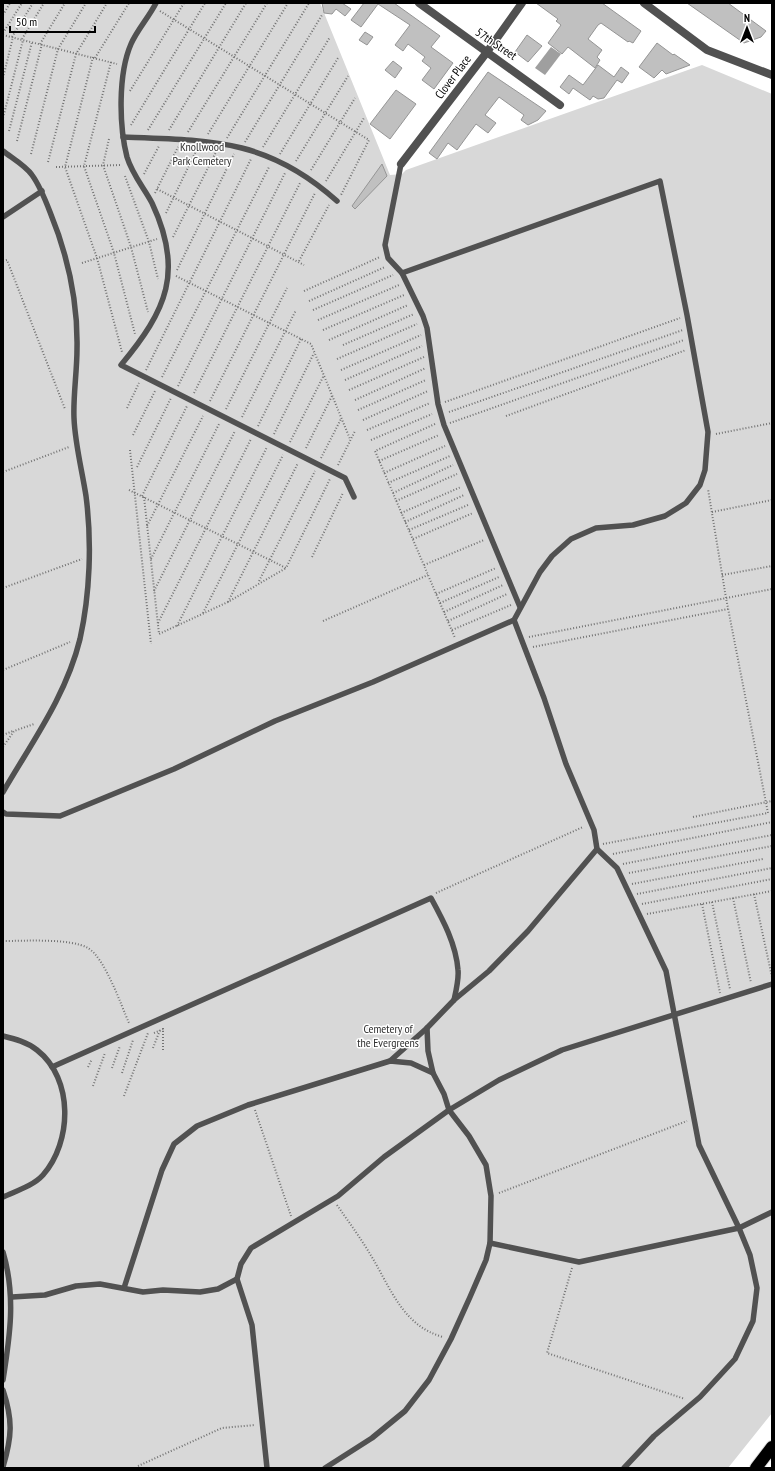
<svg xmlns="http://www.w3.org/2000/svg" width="775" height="1471" font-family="'PT Sans Narrow',sans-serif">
	<rect width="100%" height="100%" fill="#fff"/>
	<polygon fill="#d8d8d8" points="3,3 320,3 390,175 402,174 406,170 702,65 772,94 772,1413 728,1468 3,1468"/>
	<polygon fill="#9f9f9f" points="551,47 561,54 545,75 535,68"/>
	<g fill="#c0c0c0" stroke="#959595">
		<polygon points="322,3 342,3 351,9 345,16 336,9 332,14 324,13"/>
		<polygon points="364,3 394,3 440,36 431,47 453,63 434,89 422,80 431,68 422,61 425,57 408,44 403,51 395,45 410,25 378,4 361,27 351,20"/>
		<polygon points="536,3 602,3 641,31 633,43 629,41 628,42 601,23 598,25 588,39 602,50 597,57 600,60 595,68 568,47 562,54 548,43 561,25 556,21 558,19"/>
		<polygon points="687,3 728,3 766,31 761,37 744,43"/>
		<polygon points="365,32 373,37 367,45 359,40"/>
		<polygon points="527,35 542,46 528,62 515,52"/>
		<polygon points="657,43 673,55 674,54 690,65 666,74 662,70 654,78 639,67"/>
		<polygon points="393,61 402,68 395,78 385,70"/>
		<polygon points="598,65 614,77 621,67 629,73 622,83 617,80 604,98 598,99 593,96 590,100 573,88 569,94 560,87 569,75 583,85"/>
		<polygon points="488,72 546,111 538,120 528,125 521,120 524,115 499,97 485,115 496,123 488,133 476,124 457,150 448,143 437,159 429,153"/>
		<polygon points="396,90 416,104 390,139 370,124"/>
		<polygon points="382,164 387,176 355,209 352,206"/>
	</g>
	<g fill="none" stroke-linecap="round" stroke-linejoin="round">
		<defs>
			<polyline id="motorway" points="756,1468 772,1447"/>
		</defs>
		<use href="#motorway" stroke="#dbdbdb" stroke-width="14"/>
		<g stroke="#737373" stroke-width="2" stroke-dasharray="1 2" stroke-linecap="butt">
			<polyline points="160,11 369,140 341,195"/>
			<polyline points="3,15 10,3"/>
			<polyline points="3,33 22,3"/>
			<polyline points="3,35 117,64"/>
			<polyline points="12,37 33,3"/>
			<polyline points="22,39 44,3"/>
			<polyline points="40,44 65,3"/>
			<polyline points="93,57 65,167 97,258 122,352"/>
			<polyline points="95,58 129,3"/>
			<polyline points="111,62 84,166 114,253 135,334"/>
			<polyline points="3,78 13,37"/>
			<polyline points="130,91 184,3"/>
			<polyline points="3,118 23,40"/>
			<polyline points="131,125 205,3"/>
			<polyline points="148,130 226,3"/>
			<polyline points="169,130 246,3"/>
			<polyline points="9,131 32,42"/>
			<polyline points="188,132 267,3"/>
			<polyline points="208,134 288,3"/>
			<polyline points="227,138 309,3"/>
			<polyline points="109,139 103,165 131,247 148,312"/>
			<polyline points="17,141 42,44"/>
			<polyline points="245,142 322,15"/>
			<polyline points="263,147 330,37"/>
			<polyline points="31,154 58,49 86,3"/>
			<polyline points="280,154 338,58"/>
			<polyline points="296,161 348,76"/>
			<polyline points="48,162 76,54 107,3"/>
			<polyline points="56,167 121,165"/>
			<polyline points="311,170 355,98"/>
			<polyline points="144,174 159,146"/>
			<polyline points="125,176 149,242 158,279"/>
			<polyline points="326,181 364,118"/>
			<polyline points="157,189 304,265"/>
			<polyline points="155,193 178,147"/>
			<polyline points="166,213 197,149"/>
			<polyline points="173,237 216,152"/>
			<polyline points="3,261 7,260 65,409"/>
			<polyline points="299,261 329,205"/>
			<polyline points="82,263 157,239"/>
			<polyline points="177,270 234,154"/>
			<polyline points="176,276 311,344 350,439"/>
			<polyline points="304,291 380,257"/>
			<polyline points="309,301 385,267"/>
			<polyline points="313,310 393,275"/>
			<polyline points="318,320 399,285"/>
			<polyline points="323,330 404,295"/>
			<polyline points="329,340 408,305"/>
			<polyline points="343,345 414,314"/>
			<polyline points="337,359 417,324"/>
			<polyline points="146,370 251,159"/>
			<polyline points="341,370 421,335"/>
			<polyline points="162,377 269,167"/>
			<polyline points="345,380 422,346"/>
			<polyline points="178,386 285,173"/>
			<polyline points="349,390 424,357"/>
			<polyline points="194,393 300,183"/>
			<polyline points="355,400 426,368"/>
			<polyline points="210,401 315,193"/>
			<polyline points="445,402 680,318"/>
			<polyline points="127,408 139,383"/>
			<polyline points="226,409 287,288"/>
			<polyline points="358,410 426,380"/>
			<polyline points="449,412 683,330"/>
			<polyline points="506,416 686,350"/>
			<polyline points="242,417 296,310"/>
			<polyline points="363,420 428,391"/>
			<polyline points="450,423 684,340"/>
			<polyline points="435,424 375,451 455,638"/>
			<polyline points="258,426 301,339"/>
			<polyline points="367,430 430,403"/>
			<polyline points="274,434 314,353"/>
			<polyline points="716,434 772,423"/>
			<polyline points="133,435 155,391"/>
			<polyline points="371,440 432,414"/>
			<polyline points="290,442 324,375"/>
			<polyline points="306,448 332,396"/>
			<polyline points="130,450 151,644"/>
			<polyline points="321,458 341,419"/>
			<polyline points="379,461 439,435"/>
			<polyline points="338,465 355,431"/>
			<polyline points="137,467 171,398"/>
			<polyline points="3,472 69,447"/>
			<polyline points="384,473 445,446"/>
			<polyline points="388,483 450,456"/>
			<polyline points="129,490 286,568 330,479"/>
			<polyline points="393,493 453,465"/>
			<polyline points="142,496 187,406"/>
			<polyline points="144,497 159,634 228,602 286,568"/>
			<polyline points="396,501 457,474"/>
			<polyline points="712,512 772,500"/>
			<polyline points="401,513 461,487"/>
			<polyline points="405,522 464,495"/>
			<polyline points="147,526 203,416"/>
			<polyline points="409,530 468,505"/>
			<polyline points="413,539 473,513"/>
			<polyline points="312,557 343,493"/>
			<polyline points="151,559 219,424"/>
			<polyline points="424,565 484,540"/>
			<polyline points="722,575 772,566"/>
			<polyline points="259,581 315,471"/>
			<polyline points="3,588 82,559"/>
			<polyline points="154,591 235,431"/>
			<polyline points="436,594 496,568"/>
			<polyline points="228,602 298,463"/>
			<polyline points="440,603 499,577"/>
			<polyline points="444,612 503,585"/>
			<polyline points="203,613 283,455"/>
			<polyline points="323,621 428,575"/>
			<polyline points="448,621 507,594"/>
			<polyline points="158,623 251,439"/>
			<polyline points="177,626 267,447"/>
			<polyline points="452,630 511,605"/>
			<polyline points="529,637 772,589"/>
			<polyline points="533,647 728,609"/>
			<polyline points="3,670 70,642"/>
			<polyline points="3,735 13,731"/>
			<polyline points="3,747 14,731 34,724"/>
			<polyline points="693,817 772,801"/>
			<polyline points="603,844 768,813 726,598 708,489"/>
			<polyline points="613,854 772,822"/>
			<polyline points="623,864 772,835"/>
			<polyline points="629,873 772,846"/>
			<polyline points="632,884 763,859"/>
			<polyline points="436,893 583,827"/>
			<polyline points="637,894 772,868"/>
			<polyline points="754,894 772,977"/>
			<polyline points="733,898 751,983"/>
			<polyline points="712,902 730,989"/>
			<polyline points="642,904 772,879"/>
			<polyline points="702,904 720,993"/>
			<polyline points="647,914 772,891"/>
			<path d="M 3,941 C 25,941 70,938 88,948 C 105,958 121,1005 129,1023"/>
			<polyline points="154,1033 164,1029"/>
			<polyline points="153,1048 160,1030"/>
			<polyline points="163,1050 163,1026"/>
			<polyline points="88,1067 92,1059"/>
			<polyline points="112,1068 120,1046"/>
			<polyline points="122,1073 133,1040"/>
			<polyline points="93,1086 105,1053"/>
			<polyline points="124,1096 148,1033"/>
			<polyline points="255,1110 291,1216"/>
			<polyline points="499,1193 687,1121"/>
			<path d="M 337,1205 C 348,1221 360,1237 370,1254 C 390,1286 402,1326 443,1337"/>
			<polyline points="572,1268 547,1353 685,1399"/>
			<polyline points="138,1466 222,1428 255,1425"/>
		</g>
		<g stroke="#515151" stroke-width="5.5">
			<path d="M 156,3 C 149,17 137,30 131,44 C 118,74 119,126 127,157 C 132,174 144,188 152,203 C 184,271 167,310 121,365 L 345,478 L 354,497"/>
			<path d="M 123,137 C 211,140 268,139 337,201"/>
			<path d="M 3,151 C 12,158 26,166 32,175 C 40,186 45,199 50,212 C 68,256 78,302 77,349 C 77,372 73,396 74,418 C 75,444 82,470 86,496 C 92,542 90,594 80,639 C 66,696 32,742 3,792"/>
			<polyline points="401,164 385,245 388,258 402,273 423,316 427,328 438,404 444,425 520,607"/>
			<polyline points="3,217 42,191"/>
			<polyline points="514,620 544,698 566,764 594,830 597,849 617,868 666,971 699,1145 739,1228 750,1255 757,1288 753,1321 735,1359 700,1397 654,1436 624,1468"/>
			<polyline points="3,812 6,814 60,816 174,769 275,721 373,682 514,620 540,572 552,556 571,539 596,528 633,525 665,516 686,503 700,485 705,470 708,432 687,315 660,181 402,273"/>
			<polyline points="427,1028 428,1051 433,1073"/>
			<path d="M 3,1036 C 15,1039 27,1042 37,1050 C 74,1079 72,1142 43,1175 C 33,1186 16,1191 3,1197"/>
			<polyline points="390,1061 427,1028 454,1000 489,971 528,931 597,849"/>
			<path d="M 52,1067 L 431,898 C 443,920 456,944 458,970 C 459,979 456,991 454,1000"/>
			<polyline points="490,1243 579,1262 739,1228 772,1212"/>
			<path d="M 3,1252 C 16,1296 10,1336 3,1380"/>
			<polyline points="124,1288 162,1170 174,1144 197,1126 248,1105 390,1061 411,1063 433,1073 444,1094 449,1110 469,1136 486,1165 491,1196 490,1243 486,1260 470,1297 451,1339 429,1380 405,1411 372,1438 325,1468"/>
			<polyline points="12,1297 45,1295 76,1286 100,1284 143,1292 163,1290 200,1292 218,1289 237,1279"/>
			<path d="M 3,1390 C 13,1420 12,1437 3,1467"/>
			<polyline points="267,1468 252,1325 237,1279 241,1264 251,1248 338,1196 384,1157 449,1110 499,1080 562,1050 772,984"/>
		</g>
		<g stroke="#515151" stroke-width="8">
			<polyline points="419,3 560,105"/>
			<polyline points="401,164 487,52 522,3"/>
		</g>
		<polyline stroke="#515151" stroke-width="8" points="644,3 707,50 772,75"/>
		<use href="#motorway" stroke="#000" stroke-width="12"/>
	</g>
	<g text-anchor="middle" stroke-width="3" stroke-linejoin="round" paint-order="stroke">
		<g font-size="12" fill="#000" stroke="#fff">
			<text transform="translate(496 44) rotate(34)" y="4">57th Street</text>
			<text transform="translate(453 77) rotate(-53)" y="4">Clover Place</text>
		</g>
		<g font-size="12" fill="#2f2f2f" stroke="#fff">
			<text x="202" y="151">Knollwood<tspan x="202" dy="14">Park Cemetery</tspan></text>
			<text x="388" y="1033">Cemetery of<tspan x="388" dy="14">the Evergreens</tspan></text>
		</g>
	</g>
	<rect width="775" height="1471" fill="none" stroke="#000000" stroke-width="8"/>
	<g transform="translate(747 28)" stroke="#ffffff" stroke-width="3" paint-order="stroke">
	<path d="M0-3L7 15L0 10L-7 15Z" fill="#000000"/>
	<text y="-6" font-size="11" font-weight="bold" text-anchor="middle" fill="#000000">N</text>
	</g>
	<path d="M10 26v6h85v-6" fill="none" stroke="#000000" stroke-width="2"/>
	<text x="16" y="26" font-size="12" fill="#000000" stroke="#ffffff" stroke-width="3" paint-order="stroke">50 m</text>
</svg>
